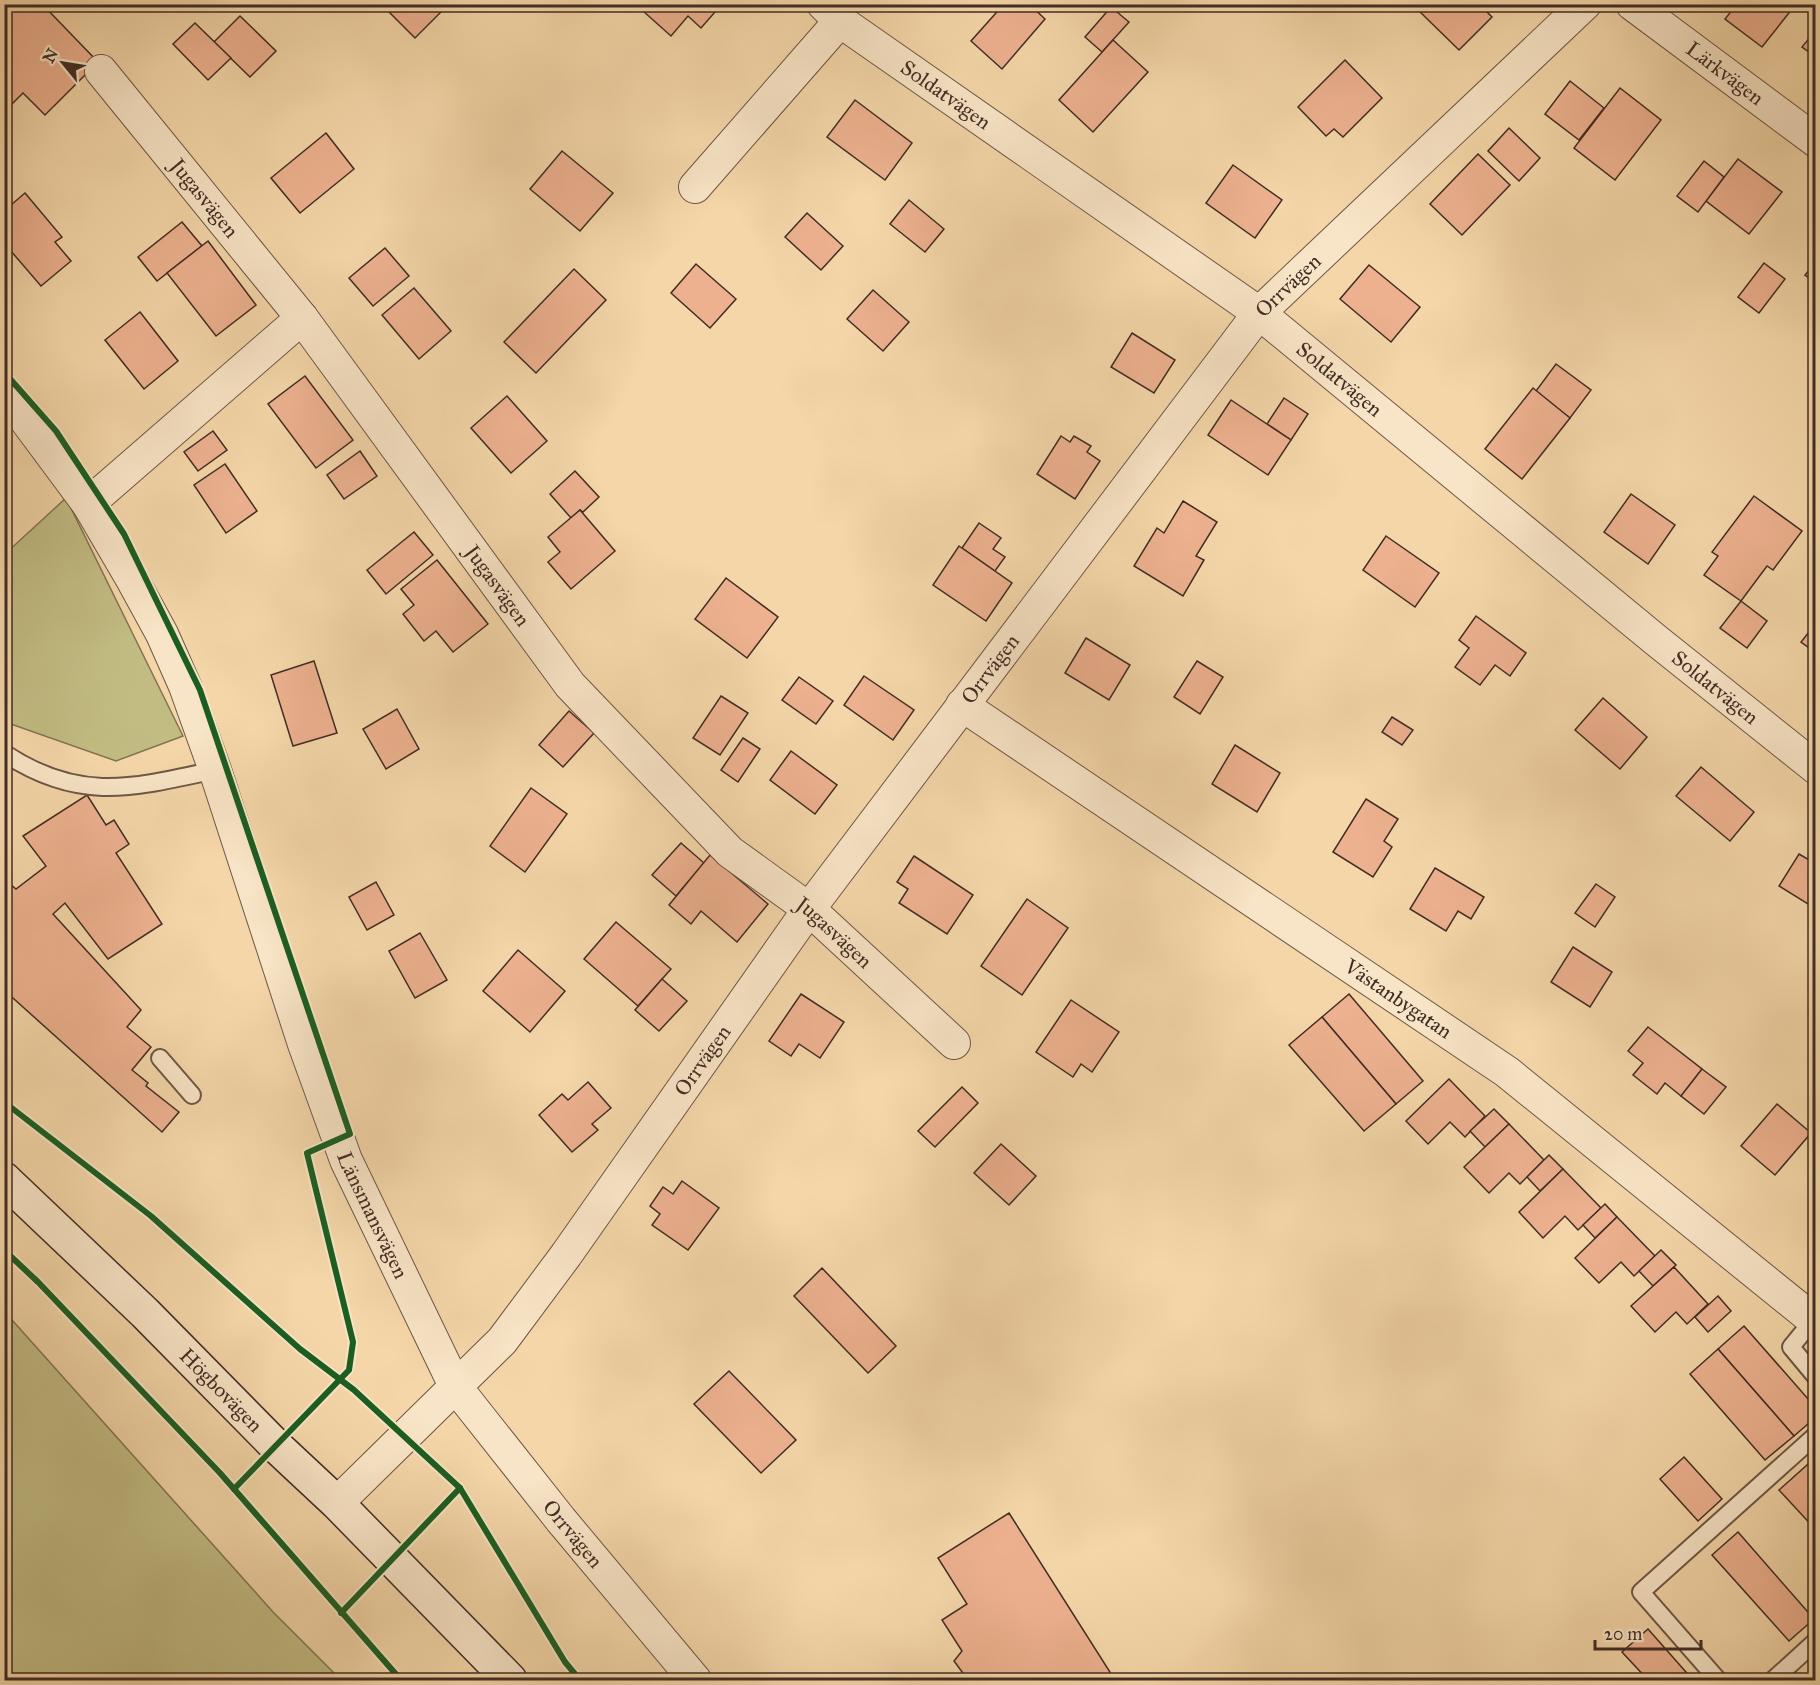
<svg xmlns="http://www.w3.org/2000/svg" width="1820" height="1685" font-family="'IM FELL Great Primer',serif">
	<rect width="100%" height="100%" fill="#f4d6a8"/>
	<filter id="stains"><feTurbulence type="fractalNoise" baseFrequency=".00333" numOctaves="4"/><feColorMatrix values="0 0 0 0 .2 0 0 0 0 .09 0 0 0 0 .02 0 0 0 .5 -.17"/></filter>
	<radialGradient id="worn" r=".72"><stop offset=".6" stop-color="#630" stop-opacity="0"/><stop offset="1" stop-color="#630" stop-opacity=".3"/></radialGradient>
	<g fill="#c2bc83" stroke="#827454" stroke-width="1.5">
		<polygon points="66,498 183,736 116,761 5,722 5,554"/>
		<polygon points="4,1311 273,1612 341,1680 5,1680"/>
	</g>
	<g fill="#edb18f" stroke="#412d25" stroke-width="1.5">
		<polygon points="4,4 42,4 98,62 45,115 23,93 4,112"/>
		<polygon points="381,4 444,4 446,7 415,38"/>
		<polygon points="649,4 722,4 701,28 688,16 671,36 643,11"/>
		<polygon points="1004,4 1029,4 1045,19 1002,69 971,41"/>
		<polygon points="1420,4 1479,4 1492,17 1459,50 1416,8"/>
		<polygon points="1737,4 1796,4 1762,47 1725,19"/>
		<polygon points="1111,7 1129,22 1102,52 1085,37"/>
		<polygon points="240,16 276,51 250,77 214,42"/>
		<polygon points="195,23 231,58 208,80 173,44"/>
		<polygon points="1816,30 1816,57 1802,47"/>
		<polygon points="1113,40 1148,72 1093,132 1059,100"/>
		<polygon points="1345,60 1382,98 1343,137 1334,129 1326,136 1298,107"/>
		<polygon points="1570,81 1604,108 1579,140 1545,114"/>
		<polygon points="1620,88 1661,120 1615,180 1574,148"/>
		<polygon points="855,100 912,143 885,180 827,137"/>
		<polygon points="1509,128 1540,158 1519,181 1488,151"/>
		<polygon points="326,133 354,169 300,213 271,178"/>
		<polygon points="562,151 613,193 580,231 530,189"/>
		<polygon points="1478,154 1510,185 1462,235 1430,204"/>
		<polygon points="1738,159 1782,192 1749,234 1706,201"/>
		<polygon points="1704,161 1724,177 1698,212 1677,196"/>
		<polygon points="1233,165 1282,200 1255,238 1206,203"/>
		<polygon points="25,193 62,237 55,242 71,261 41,286 4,243 4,211"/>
		<polygon points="909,200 944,229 925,252 890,224"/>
		<polygon points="807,213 843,246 821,270 785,237"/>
		<polygon points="182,222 202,246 157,281 138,257"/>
		<polygon points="208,241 256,305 216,336 167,273"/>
		<polygon points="385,248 409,276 373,306 349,278"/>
		<polygon points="1816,262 1816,283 1805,275"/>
		<polygon points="1764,263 1785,279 1759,313 1738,297"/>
		<polygon points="696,264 736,299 710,328 671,293"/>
		<polygon points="1369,265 1420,307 1391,342 1340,299"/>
		<polygon points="574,269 606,300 536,373 504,342"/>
		<polygon points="414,288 451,331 419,359 382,315"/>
		<polygon points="873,290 909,322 883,351 847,319"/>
		<polygon points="140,312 178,361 144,389 105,340"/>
		<polygon points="1132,333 1175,360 1154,393 1111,367"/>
		<polygon points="1556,364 1591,390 1570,418 1536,391"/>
		<polygon points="305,376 353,440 316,468 268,404"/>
		<polygon points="1533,388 1570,418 1522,479 1485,449"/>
		<polygon points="507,396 547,441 511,473 471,428"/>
		<polygon points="1284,398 1308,414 1291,440 1267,424"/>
		<polygon points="1231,400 1291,440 1268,475 1208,435"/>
		<polygon points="213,431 227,450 198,471 184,452"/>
		<polygon points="1061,436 1070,442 1074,436 1091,446 1087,452 1100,461 1075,499 1037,474"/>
		<polygon points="360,451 377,476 344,499 327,475"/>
		<polygon points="225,464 257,511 226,533 194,485"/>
		<polygon points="575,471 599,497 583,512 580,510 571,518 550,494"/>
		<polygon points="1631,494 1675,525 1648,564 1604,532"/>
		<polygon points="1754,496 1802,531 1773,570 1767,566 1741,601 1704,575 1718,556 1712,552"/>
		<polygon points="1183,501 1217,522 1196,556 1204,560 1183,596 1134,566 1157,528 1164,533"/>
		<polygon points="580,510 615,551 571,589 548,562 560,552 548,537"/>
		<polygon points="979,523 1001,538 993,549 1005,557 995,571 962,548"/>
		<polygon points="414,532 433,555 386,594 367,570"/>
		<polygon points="1386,536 1439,573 1415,607 1363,570"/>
		<polygon points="959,546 1012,583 986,621 933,585"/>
		<polygon points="437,560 488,624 453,652 436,631 424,641 403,614 414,605 401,589"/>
		<polygon points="726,578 778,617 747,658 695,619"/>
		<polygon points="1741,601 1767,621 1747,648 1720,628"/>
		<polygon points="1476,616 1526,653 1510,676 1495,665 1480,685 1455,667 1469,648 1459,640"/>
		<polygon points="1816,623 1816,653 1801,642"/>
		<polygon points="1086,638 1130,665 1109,700 1065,673"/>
		<polygon points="314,661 337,733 293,746 271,675"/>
		<polygon points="1197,661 1223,677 1200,714 1174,697"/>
		<polygon points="864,676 914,710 893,740 844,705"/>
		<polygon points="799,677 833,701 816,724 782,700"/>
		<polygon points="721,696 748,713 720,755 693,738"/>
		<polygon points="1603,698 1647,737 1620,769 1575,730"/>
		<polygon points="397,709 419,749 386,769 363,729"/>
		<polygon points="569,711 594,733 563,767 539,745"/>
		<polygon points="1392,717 1413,730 1402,745 1382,732"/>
		<polygon points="743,738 760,749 738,782 721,770"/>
		<polygon points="1235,745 1280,773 1257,812 1212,784"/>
		<polygon points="791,751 837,785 815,814 770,780"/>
		<polygon points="1701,767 1754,812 1730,841 1676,796"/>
		<polygon points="531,788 567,814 525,872 490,846"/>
		<polygon points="87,795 106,825 114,820 129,844 116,853 162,924 108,959 65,903 53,914 141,1010 127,1027 151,1047 132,1070 148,1083 146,1086 179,1112 162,1132 4,990 4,879 16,889 46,866 23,836"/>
		<polygon points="1366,799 1398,819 1384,841 1392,847 1373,877 1333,852"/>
		<polygon points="681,843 704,863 676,896 652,875"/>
		<polygon points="1799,854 1816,864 1816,909 1779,886"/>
		<polygon points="710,855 768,904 737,942 701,911 691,924 669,905"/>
		<polygon points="914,856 973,895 947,934 899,903 908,889 897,882"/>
		<polygon points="1435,868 1484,897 1471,919 1458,911 1446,931 1410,909"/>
		<polygon points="376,882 394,915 367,930 349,897"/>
		<polygon points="1596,884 1615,897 1595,927 1575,913"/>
		<polygon points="1027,899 1068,928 1022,995 981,966"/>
		<polygon points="616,922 671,969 638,1006 584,959"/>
		<polygon points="420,933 447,980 415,998 389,951"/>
		<polygon points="1573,947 1612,972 1590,1007 1551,982"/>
		<polygon points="518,950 565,991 530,1032 483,991"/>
		<polygon points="662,979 687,1001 659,1031 635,1010"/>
		<polygon points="801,994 844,1022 820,1058 799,1044 791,1056 769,1041"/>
		<polygon points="1349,994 1423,1081 1396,1104 1322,1017"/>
		<polygon points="1071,1000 1119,1032 1092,1072 1081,1064 1073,1077 1036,1052"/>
		<polygon points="1322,1017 1396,1104 1364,1131 1289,1045"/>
		<polygon points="1648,1027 1702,1069 1681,1096 1665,1083 1657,1094 1633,1075 1643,1063 1628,1051"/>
		<polygon points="1702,1069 1726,1087 1704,1114 1681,1096"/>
		<polygon points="1449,1079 1485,1116 1465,1137 1450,1122 1428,1144 1406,1121"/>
		<polygon points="588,1082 611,1108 592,1124 598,1130 572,1152 539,1115 562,1094 568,1100"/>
		<polygon points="962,1087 978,1103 935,1147 918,1131"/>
		<polygon points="1777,1104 1811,1133 1775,1175 1741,1146"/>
		<polygon points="1494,1109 1509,1124 1485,1147 1470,1131"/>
		<polygon points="1509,1124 1544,1160 1520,1184 1509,1173 1489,1193 1464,1167"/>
		<polygon points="1001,1144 1036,1176 1009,1205 974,1173"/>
		<polygon points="1549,1155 1563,1169 1540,1191 1527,1177"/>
		<polygon points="1563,1169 1601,1208 1578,1230 1565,1216 1543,1238 1519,1212"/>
		<polygon points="682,1181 719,1208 688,1250 652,1225 660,1214 650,1206 663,1187 673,1194"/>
		<polygon points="1605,1204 1617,1217 1595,1238 1583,1225"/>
		<polygon points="1617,1217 1655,1256 1634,1276 1621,1262 1599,1283 1575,1258"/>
		<polygon points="1661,1250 1676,1265 1653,1286 1639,1271"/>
		<polygon points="1674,1267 1708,1304 1687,1324 1676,1312 1655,1332 1631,1306"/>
		<polygon points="822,1268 896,1346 868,1373 794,1296"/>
		<polygon points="1718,1296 1731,1311 1708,1332 1695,1317"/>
		<polygon points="1744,1326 1816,1408 1816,1417 1794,1436 1718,1349"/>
		<polygon points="1718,1349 1794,1436 1765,1460 1690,1374"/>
		<polygon points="729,1371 796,1440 761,1473 694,1404"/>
		<polygon points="1684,1457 1722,1499 1698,1521 1660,1479"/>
		<polygon points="1816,1457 1816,1530 1779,1490"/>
		<polygon points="1009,1513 1115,1680 968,1680 954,1661 962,1651 942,1620 967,1604 938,1558"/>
		<polygon points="1738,1532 1814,1619 1789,1641 1712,1555"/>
		<polygon points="1648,1629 1693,1680 1648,1680 1622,1652"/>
	</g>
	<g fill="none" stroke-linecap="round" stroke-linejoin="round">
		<defs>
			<g id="service">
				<path d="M 4,753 C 79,803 133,788 215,770"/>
				<polyline points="160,1058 192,1095"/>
				<polyline points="1813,1320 1791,1347 1816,1377"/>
				<polyline points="1718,1680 1641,1592 1816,1435"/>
				<polyline points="1773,1680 1816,1641"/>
			</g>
			<g id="minor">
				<path id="s1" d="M 823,4 L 840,21 L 1259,313 L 1657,641 L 1816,768"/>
				<path id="s2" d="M 1632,4 L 1816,141"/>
				<path id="s3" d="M 101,71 L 302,318 L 570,685 L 730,852 L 809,909 L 954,1043"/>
				<polyline points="695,187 840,21"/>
				<path id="s4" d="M 4,391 L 88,504 L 133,581 L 162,634 L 185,686 L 215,770 L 304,1044 L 346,1160 L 455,1386 L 561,1520 L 695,1680"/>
				<polyline points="88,504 302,318"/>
				<path id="s5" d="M 962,705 L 1507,1072 L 1816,1322"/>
				<path id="s6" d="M 337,1503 L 502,1341 L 566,1255 L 809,909 L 1259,313 L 1585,4"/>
			</g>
			<g id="secondary">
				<path id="s7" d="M 4,1179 L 145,1313 L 276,1446 L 337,1503 L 510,1680"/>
			</g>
		</defs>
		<use href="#service" stroke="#6e5746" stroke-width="20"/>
		<use href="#minor" stroke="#6e5746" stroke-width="34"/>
		<use href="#secondary" stroke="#412d25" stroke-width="36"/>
		<use href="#service" stroke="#f8e4c6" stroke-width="16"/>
		<use href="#minor" stroke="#f8e4c6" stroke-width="32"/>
		<use href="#secondary" stroke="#f8e4c6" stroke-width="33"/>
		<defs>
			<g id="cycleway">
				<polyline points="4,372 56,431 124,534 200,690 350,1134 307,1153 353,1342 349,1370 234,1489"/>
				<polyline points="4,1102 151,1216 300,1349 354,1390 460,1488 565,1662 580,1680"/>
				<polyline points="4,1250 38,1282 220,1473 401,1680"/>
				<polyline points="341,1613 460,1488"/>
			</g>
		</defs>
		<use href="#cycleway" stroke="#f8e4c6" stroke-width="10"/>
		<use href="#cycleway" stroke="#1b5e20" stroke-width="6"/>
	</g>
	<g text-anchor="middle" stroke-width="5" stroke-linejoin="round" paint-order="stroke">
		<g font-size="21" fill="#412d25" stroke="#f8e4c6">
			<text dy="7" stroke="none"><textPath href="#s2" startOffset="116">Lärkvägen</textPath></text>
			<text dy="7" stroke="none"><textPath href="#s1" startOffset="153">Soldatvägen</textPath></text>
			<text dy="7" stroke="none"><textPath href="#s3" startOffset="164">Jugasvägen</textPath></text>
			<text dy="7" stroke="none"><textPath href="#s6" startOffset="1548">Orrvägen</textPath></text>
			<text dy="7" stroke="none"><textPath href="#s1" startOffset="639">Soldatvägen</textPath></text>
			<text dy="7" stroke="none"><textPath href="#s3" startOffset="650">Jugasvägen</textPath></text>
			<text dy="7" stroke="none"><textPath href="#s6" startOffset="1062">Orrvägen</textPath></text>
			<text dy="7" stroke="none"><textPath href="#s1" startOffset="1125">Soldatvägen</textPath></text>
			<text dy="7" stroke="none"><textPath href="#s3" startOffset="1136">Jugasvägen</textPath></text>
			<text dy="7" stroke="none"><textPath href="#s5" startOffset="526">Västanbygatan</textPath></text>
			<text dy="7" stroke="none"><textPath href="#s6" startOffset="576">Orrvägen</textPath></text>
			<text dy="7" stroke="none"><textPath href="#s4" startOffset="909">Länsmansvägen</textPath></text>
			<text dy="7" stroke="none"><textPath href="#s7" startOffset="303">Högbovägen</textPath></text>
			<text dy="7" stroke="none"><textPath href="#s4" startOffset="1288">Orrvägen</textPath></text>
		</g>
	</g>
	<rect width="1820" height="1685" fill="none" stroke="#f4d6a8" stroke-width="24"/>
	<rect x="6" y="6" width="1808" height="1673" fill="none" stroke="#412d25" stroke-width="3"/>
	<rect x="12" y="12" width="1796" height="1661" fill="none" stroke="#412d25" stroke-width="1.5"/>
	<g transform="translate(63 63) rotate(300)" stroke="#f8e4c6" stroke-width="4.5" paint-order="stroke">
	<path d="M0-4.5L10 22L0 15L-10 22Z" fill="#412d25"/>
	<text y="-9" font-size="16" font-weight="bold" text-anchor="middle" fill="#412d25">N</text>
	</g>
	<path d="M1595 1640v9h106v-9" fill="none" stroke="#412d25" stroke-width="3"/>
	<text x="1604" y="1640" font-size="18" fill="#412d25" stroke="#f8e4c6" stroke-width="4.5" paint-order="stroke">20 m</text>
	<rect width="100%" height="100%" filter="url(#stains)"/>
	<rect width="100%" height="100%" fill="url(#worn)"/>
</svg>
